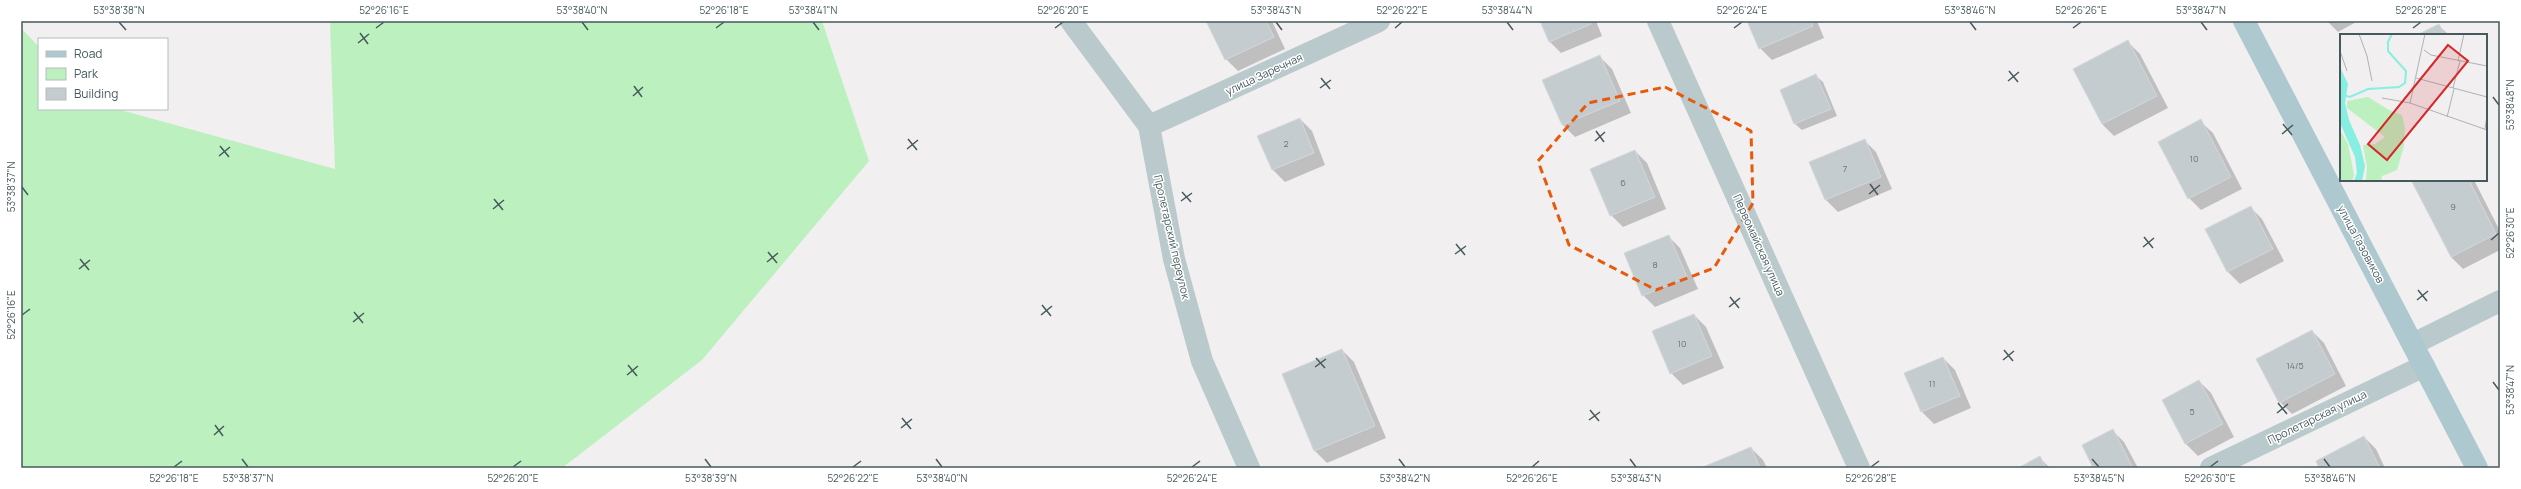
<svg xmlns="http://www.w3.org/2000/svg" width="2521" height="489" font-family="Manrope,sans-serif">
	<rect width="100%" height="100%" fill="#f1eff0"/>
	<polygon fill="#bcf0be" points="330,21 822,21 869,161 702,360 562,468 21,468 21,28 39,47 39,109 117,109 335,169"/>
	<g fill="#0003">
		<polygon points="1207,21 1272,21 1285,49 1238,71 1226,59"/>
		<polygon points="1541,21 1596,21 1602,36 1561,53 1549,41"/>
		<polygon points="1748,21 1817,21 1824,38 1772,60 1760,48"/>
		<polygon points="2327,21 2358,21 2338,32"/>
		<polygon points="2438,25 2449,35 2419,35"/>
		<polygon points="2128,42 2140,54 2168,108 2114,136 2102,124 2074,69"/>
		<polygon points="1600,57 1612,69 1631,113 1575,137 1563,125 1544,80"/>
		<polygon points="1816,76 1823,82 1837,116 1802,130 1795,124 1781,90"/>
		<polygon points="1300,119 1312,131 1325,165 1285,182 1273,170"/>
		<polygon points="2200,121 2213,133 2242,189 2201,210 2189,198"/>
		<polygon points="1864,140 1876,152 1892,189 1838,212 1826,200"/>
		<polygon points="1635,151 1647,163 1666,209 1623,227 1611,215"/>
		<polygon points="2412,180 2474,180 2500,231 2500,250 2463,269 2451,257"/>
		<polygon points="2250,207 2262,219 2284,261 2240,284 2228,272 2206,230"/>
		<polygon points="1668,236 1680,248 1698,289 1655,307 1643,295"/>
		<polygon points="1694,315 1706,327 1724,368 1683,385 1671,373"/>
		<polygon points="2312,331 2324,343 2346,386 2292,414 2280,402"/>
		<polygon points="1342,350 1354,362 1386,438 1327,463 1315,451"/>
		<polygon points="1943,358 1955,370 1971,408 1934,424 1922,412"/>
		<polygon points="2199,381 2211,393 2234,437 2198,456 2186,444 2163,400"/>
		<polygon points="2112,430 2124,442 2138,468 2095,468"/>
		<polygon points="2364,437 2376,449 2385,468 2321,468"/>
		<polygon points="1751,448 1763,460 1767,468 1705,468"/>
		<polygon points="2040,458 2050,468 2020,468"/>
	</g>
	<g fill="#c5cccf" stroke="#d3d8db">
		<polygon points="1206,21 1266,21 1274,37 1225,60"/>
		<polygon points="1540,21 1589,21 1591,24 1549,42"/>
		<polygon points="1747,21 1811,21 1813,26 1759,49"/>
		<polygon points="2439,24 2445,35 2417,35"/>
		<polygon points="2128,40 2157,96 2102,124 2073,69"/>
		<polygon points="1600,55 1620,101 1562,125 1542,80"/>
		<polygon points="1816,74 1831,109 1794,124 1780,90"/>
		<polygon points="1300,118 1314,153 1272,170 1257,136"/>
		<polygon points="2201,119 2231,177 2188,199 2158,142"/>
		<polygon points="1865,139 1881,177 1825,200 1809,162"/>
		<polygon points="1635,150 1655,197 1610,216 1590,169"/>
		<polygon points="2411,180 2469,180 2496,234 2451,257"/>
		<polygon points="2251,206 2273,249 2227,272 2205,229"/>
		<polygon points="1669,235 1687,277 1642,296 1624,253"/>
		<polygon points="1694,314 1712,356 1670,374 1652,331"/>
		<polygon points="2312,330 2335,374 2279,403 2256,359"/>
		<polygon points="1342,349 1375,426 1314,451 1282,374"/>
		<polygon points="1943,357 1960,396 1921,412 1904,373"/>
		<polygon points="2199,380 2223,424 2185,444 2162,400"/>
		<polygon points="2113,429 2133,468 2093,468 2082,445"/>
		<polygon points="2364,436 2380,468 2319,468 2316,461"/>
		<polygon points="1751,447 1760,468 1704,468 1703,467"/>
		<polygon points="2040,456 2046,468 2018,468"/>
	</g>
	<g fill="none" stroke-linecap="round" stroke-linejoin="round">
		<g stroke="#bacacc" stroke-width="22">
			<polyline points="1071,21 1149,126 1174,259 1202,361 1249,468"/>
			<polyline points="1658,21 1859,468"/>
			<polyline points="1149,126 1379,21"/>
			<polyline points="2413,344 2500,301"/>
			<polyline points="2211,468 2424,366"/>
		</g>
		<polyline stroke="#adc9cf" stroke-width="22" points="2244,21 2477,468"/>
	</g>
	<path fill="none" stroke="#e8590c" stroke-width="3" stroke-dasharray="8 5" stroke-linejoin="round" d="M 1665,87 L 1751,131 L 1753,203 L 1714,268 L 1656,290 L 1569,245 L 1538,161 L 1588,103 Z"/>
	<path fill="none" stroke="#465a5d" stroke-width="1.5" d="M 119,22 L 126,30M 582,22 L 588,30M 813,22 L 819,30M 1276,22 L 1282,30M 1507,22 L 1513,30M 1970,22 L 1976,30M 2201,22 L 2207,30M 376,28 L 384,22M 716,28 L 724,22M 1055,28 L 1063,22M 1395,28 L 1402,22M 1734,28 L 1742,22M 2073,28 L 2081,22M 2413,28 L 2421,22M 360,33 L 368,44M 358,43 L 369,34M 2009,71 L 2018,82M 1321,78 L 1330,89M 2008,81 L 2019,72M 634,86 L 642,97M 1320,88 L 1331,80M 633,96 L 643,87M 2493,97 L 2499,105M 2283,124 L 2292,135M 1596,131 L 1604,142M 2282,134 L 2293,125M 908,139 L 917,150M 1595,141 L 1605,132M 220,146 L 229,157M 907,149 L 918,140M 219,156 L 230,147M 1870,184 L 1878,195M 22,187 L 28,195M 1182,192 L 1191,202M 1869,194 L 1880,185M 494,199 L 503,210M 1181,201 L 1192,193M 493,209 L 504,200M 2144,237 L 2153,248M 2491,240 L 2499,233M 1456,244 L 1465,255M 2143,247 L 2154,238M 768,252 L 777,263M 1455,254 L 1466,246M 80,259 L 89,270M 767,262 L 778,253M 79,269 L 90,260M 2418,290 L 2427,301M 1730,297 L 1739,308M 2417,300 L 2428,291M 1042,305 L 1051,316M 1729,307 L 1740,298M 354,312 L 363,323M 22,315 L 30,309M 1041,315 L 1052,306M 353,322 L 364,313M 2004,350 L 2013,361M 1316,358 L 1325,368M 2003,360 L 2014,351M 628,365 L 637,376M 1315,367 L 1326,359M 627,375 L 638,366M 2493,382 L 2499,390M 2278,403 L 2287,414M 1590,410 L 1599,421M 2277,413 L 2288,404M 902,418 L 911,429M 1589,420 L 1600,412M 215,425 L 223,436M 901,428 L 912,419M 214,435 L 224,426M 242,459 L 248,467M 705,459 L 711,467M 936,459 L 942,467M 1399,459 L 1405,467M 1630,459 L 1636,467M 2092,459 L 2099,467M 2324,459 L 2330,467M 174,467 L 182,461M 513,467 L 521,461M 853,467 L 861,461M 1192,467 L 1200,461M 1532,467 L 1539,461M 1871,467 L 1879,461M 2210,467 L 2218,461"/>
	<g text-anchor="middle" stroke-width="3" stroke-linejoin="round" paint-order="stroke">
		<g font-size="9" fill="#66767a">
			<text x="1286" y="147">2</text>
			<text x="2194" y="162">10</text>
			<text x="1845" y="172">7</text>
			<text x="1623" y="186">6</text>
			<text x="2453" y="210">9</text>
			<text x="1655" y="268">8</text>
			<text x="1682" y="347">10</text>
			<text x="2295" y="369">14/5</text>
			<text x="1932" y="387">11</text>
			<text x="2192" y="415">5</text>
		</g>
		<g font-size="11" fill="#465a5d" stroke="#fff">
			<text transform="translate(1264 74) rotate(-25)" y="4">улица Заречная</text>
			<text transform="translate(1172 237) rotate(77)" y="4">Пролетарский переулок</text>
			<text transform="translate(2361 244) rotate(62)" y="4">улица Газовиков</text>
			<text transform="translate(1759 245) rotate(66)" y="4">Первомайская улица</text>
			<text transform="translate(2317 417) rotate(-26)" y="4">Пролетарская улица</text>
		</g>
	</g>
	<g transform="translate(2340 34)">
		<rect width="147" height="147" fill="#f1eff0"/>
		<path d="M 28,63 L 49,76 L 62,81 L 65,94 L 64,112 L 57,136 L 42,142 L 41,147 L 26,147 L 27,133 L 23,111 L 35,110 L 45,103 L 7,74 L 7,67 ZM 0,96 L 8,110 L 14,141 L 12,147 L 0,147 Z" fill="#bcf0be"/>
		<path d="M 0,33 L 8,50 L 5,69 L 9,86 L 20,111 L 25,132 L 22,147 L 14,147 L 17,139 L 15,123 L 0,89 Z" fill="#87efe2"/>
		<path fill="none" stroke="#87efe2" stroke-width="2" d="M 3,61 L 10,63 L 28,55 L 59,53 L 65,49 L 66,37 L 48,17 L 48,8 L 52,0"/>
		<path fill="none" stroke="#adb3b5" stroke-width="1" d="M 19,0 L 27,22 L 32,47M 84,16 L 91,21 L 147,32M 0,17 L 7,37M 118,27 L 124,0M 76,44 L 147,63M 113,54 L 120,27M 42,64 L 70,69 L 147,96M 70,69 L 85,0M 107,83 L 114,55M 145,95 L 147,82"/>
		<path fill="#d62828" fill-opacity="0.15" stroke="#d62828" stroke-width="2" d="M 108,11 L 128,27 L 47,126 L 28,110 Z"/>
		<rect width="147" height="147" fill="none" stroke="#465a5d" stroke-width="2"/>
	</g>
	<rect width="2521" height="489" fill="none" stroke="#ffffff" stroke-width="44"/>
	<rect x="38" y="38" width="130" height="72" fill="#ffffff" stroke="#b5bdbe"/>
	<rect x="46" y="51" width="20" height="6" fill="#adc9cf" stroke="#b5bdbe"/>
	<text x="74" y="58" font-size="12" fill="#465a5d">Road</text>
	<rect x="46" y="68" width="20" height="12" fill="#bcf0be" stroke="#b5bdbe"/>
	<text x="74" y="78" font-size="12" fill="#465a5d">Park</text>
	<rect x="46" y="88" width="20" height="12" fill="#c5cccf" stroke="#b5bdbe"/>
	<text x="74" y="98" font-size="12" fill="#465a5d">Building</text>
	<rect x="22" y="22" width="2477" height="445" fill="none" stroke="#465a5d" stroke-width="1.5"/>
	<g font-size="10" text-anchor="middle" fill="#465a5d">
		<text x="119" y="14">53°38'38"N</text>
		<text x="384" y="14">52°26'16"E</text>
		<text x="582" y="14">53°38'40"N</text>
		<text x="724" y="14">52°26'18"E</text>
		<text x="813" y="14">53°38'41"N</text>
		<text x="1063" y="14">52°26'20"E</text>
		<text x="1276" y="14">53°38'43"N</text>
		<text x="1402" y="14">52°26'22"E</text>
		<text x="1507" y="14">53°38'44"N</text>
		<text x="1742" y="14">52°26'24"E</text>
		<text x="1970" y="14">53°38'46"N</text>
		<text x="2081" y="14">52°26'26"E</text>
		<text x="2201" y="14">53°38'47"N</text>
		<text x="2421" y="14">52°26'28"E</text>
		<text transform="translate(2510 105) rotate(-90)" y="4">53°38'48"N</text>
		<text transform="translate(11 187) rotate(-90)" y="4">53°38'37"N</text>
		<text transform="translate(2510 233) rotate(-90)" y="4">52°26'30"E</text>
		<text transform="translate(11 315) rotate(-90)" y="4">52°26'16"E</text>
		<text transform="translate(2510 390) rotate(-90)" y="4">53°38'47"N</text>
		<text x="174" y="482">52°26'18"E</text>
		<text x="248" y="482">53°38'37"N</text>
		<text x="513" y="482">52°26'20"E</text>
		<text x="711" y="482">53°38'39"N</text>
		<text x="853" y="482">52°26'22"E</text>
		<text x="942" y="482">53°38'40"N</text>
		<text x="1192" y="482">52°26'24"E</text>
		<text x="1405" y="482">53°38'42"N</text>
		<text x="1532" y="482">52°26'26"E</text>
		<text x="1636" y="482">53°38'43"N</text>
		<text x="1871" y="482">52°26'28"E</text>
		<text x="2099" y="482">53°38'45"N</text>
		<text x="2210" y="482">52°26'30"E</text>
		<text x="2330" y="482">53°38'46"N</text>
	</g>
</svg>
